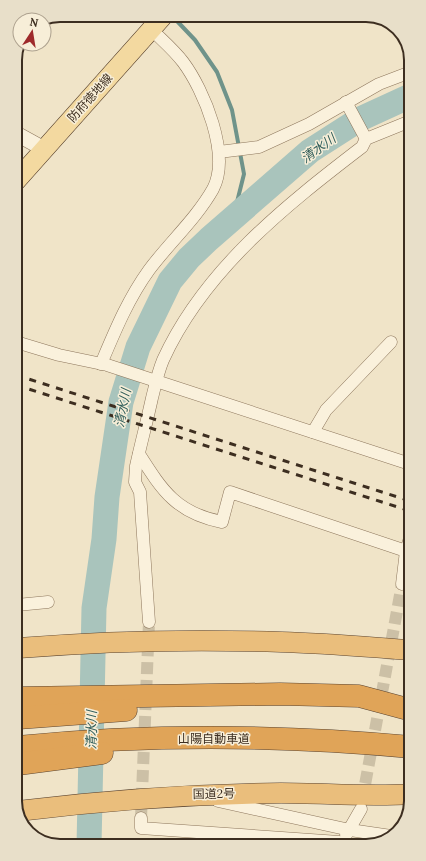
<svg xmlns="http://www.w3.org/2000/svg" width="426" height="861" font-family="Lora,'Noto Sans JP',serif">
	<rect width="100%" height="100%" fill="#f0e4c8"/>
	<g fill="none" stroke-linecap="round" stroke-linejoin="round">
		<polyline stroke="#6f938a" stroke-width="4" points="176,20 195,40 217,72 232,110 244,174 233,218"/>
		<polyline stroke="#a9c4bc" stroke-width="25" points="89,846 94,608 104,539 107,497 121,402 138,347 170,281 189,258 209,239 310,151 360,119 408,97"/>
		<g stroke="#ccc0a6" stroke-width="12" stroke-dasharray="12 6" stroke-linecap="butt">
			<polyline points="362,801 402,584"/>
			<polyline points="141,818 149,622"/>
		</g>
		<defs>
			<g id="minor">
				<polyline points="346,102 366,139"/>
				<polyline points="219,152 259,147 309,124 379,84 408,73"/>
				<polyline points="16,342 59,355 107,365 410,464"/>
				<path d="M 101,364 C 115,331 128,299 149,270 C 169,243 196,219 213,189 C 231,155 204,90 183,62 C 174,50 162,40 151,29"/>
				<polyline points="313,432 326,410 391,342"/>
				<path d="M 139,454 C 162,490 176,513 222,522 L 230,492 L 406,551"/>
				<polyline points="402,584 406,551 410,538"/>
				<polyline points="17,605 48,602"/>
				<path d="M 149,622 L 140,492 L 135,482 L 136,466 C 141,443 147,421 152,398 C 155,386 158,372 163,360 C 204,270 285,206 362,147 L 366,139 L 408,122"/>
				<polyline points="218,801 350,830 391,836"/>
				<polyline points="141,818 141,828 339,842"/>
				<polyline points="346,835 361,809"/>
			</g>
			<polyline id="tertiary" points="15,133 44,149"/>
			<polyline id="primary" points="16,181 164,15"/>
			<g id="trunk">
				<path d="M 18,648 C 105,641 193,639 281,642 C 324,643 367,647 410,650"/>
				<path d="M 18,811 C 106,800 193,794 281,793 C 324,793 368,797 411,794"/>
			</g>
			<g id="motorway">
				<polyline points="18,698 280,694 359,696 411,710"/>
				<polyline points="18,718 126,710"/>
				<path d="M 18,747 C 148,734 281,735 411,747"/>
				<polyline points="18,764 102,753"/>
			</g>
		</defs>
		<use href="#minor" stroke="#8d765c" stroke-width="13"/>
		<use href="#tertiary" stroke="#8d765c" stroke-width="16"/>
		<use href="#primary" stroke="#5b4430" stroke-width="20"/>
		<use href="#trunk" stroke="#5b4430" stroke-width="21"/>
		<use href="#motorway" stroke="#5b4430" stroke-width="23"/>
		<use href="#minor" stroke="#faf1dc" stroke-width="12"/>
		<use href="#tertiary" stroke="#faf1dc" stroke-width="15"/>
		<use href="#primary" stroke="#f3d9a0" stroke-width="19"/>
		<use href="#trunk" stroke="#eabe7c" stroke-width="20"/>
		<use href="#motorway" stroke="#e0a458" stroke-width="22"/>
		<g stroke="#3d2e20" stroke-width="3" stroke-dasharray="7 7" stroke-linecap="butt">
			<polyline points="16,375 410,501"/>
			<polyline points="16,385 410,511"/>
		</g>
	</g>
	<g text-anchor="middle" stroke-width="3" stroke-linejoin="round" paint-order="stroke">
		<g font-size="12" fill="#3d2e20" stroke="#f7eed8">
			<text transform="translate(90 98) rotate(-48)" y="4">防府徳地線</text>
			<text x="214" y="743">山陽自動車道</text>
			<text transform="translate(214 794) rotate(-1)" y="4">国道2号</text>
		</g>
		<g font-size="13" font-style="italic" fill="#2f5d5a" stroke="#f7eed8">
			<text transform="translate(318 148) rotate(-36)" y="5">清水川</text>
			<text transform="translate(122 408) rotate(-79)" y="5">清水川</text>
			<text transform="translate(91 730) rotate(-89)" y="5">清水川</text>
		</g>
	</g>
	<path d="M0 0H426V861H0ZM60 22H366A38 38 0 0 1 404 60V801A38 38 0 0 1 366 839H60A38 38 0 0 1 22 801V60A38 38 0 0 1 60 22Z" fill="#e8dfc9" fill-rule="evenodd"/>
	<path fill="none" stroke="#3d2e20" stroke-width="2" d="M60 22H366A38 38 0 0 1 404 60V801A38 38 0 0 1 366 839H60A38 38 0 0 1 22 801V60A38 38 0 0 1 60 22Z"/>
	<g transform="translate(32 32) rotate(12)"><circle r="19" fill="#f7eed8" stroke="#ada18e"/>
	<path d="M0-3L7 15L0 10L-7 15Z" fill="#9e2a2b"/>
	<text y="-6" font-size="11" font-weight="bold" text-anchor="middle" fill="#3d2e20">N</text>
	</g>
</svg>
